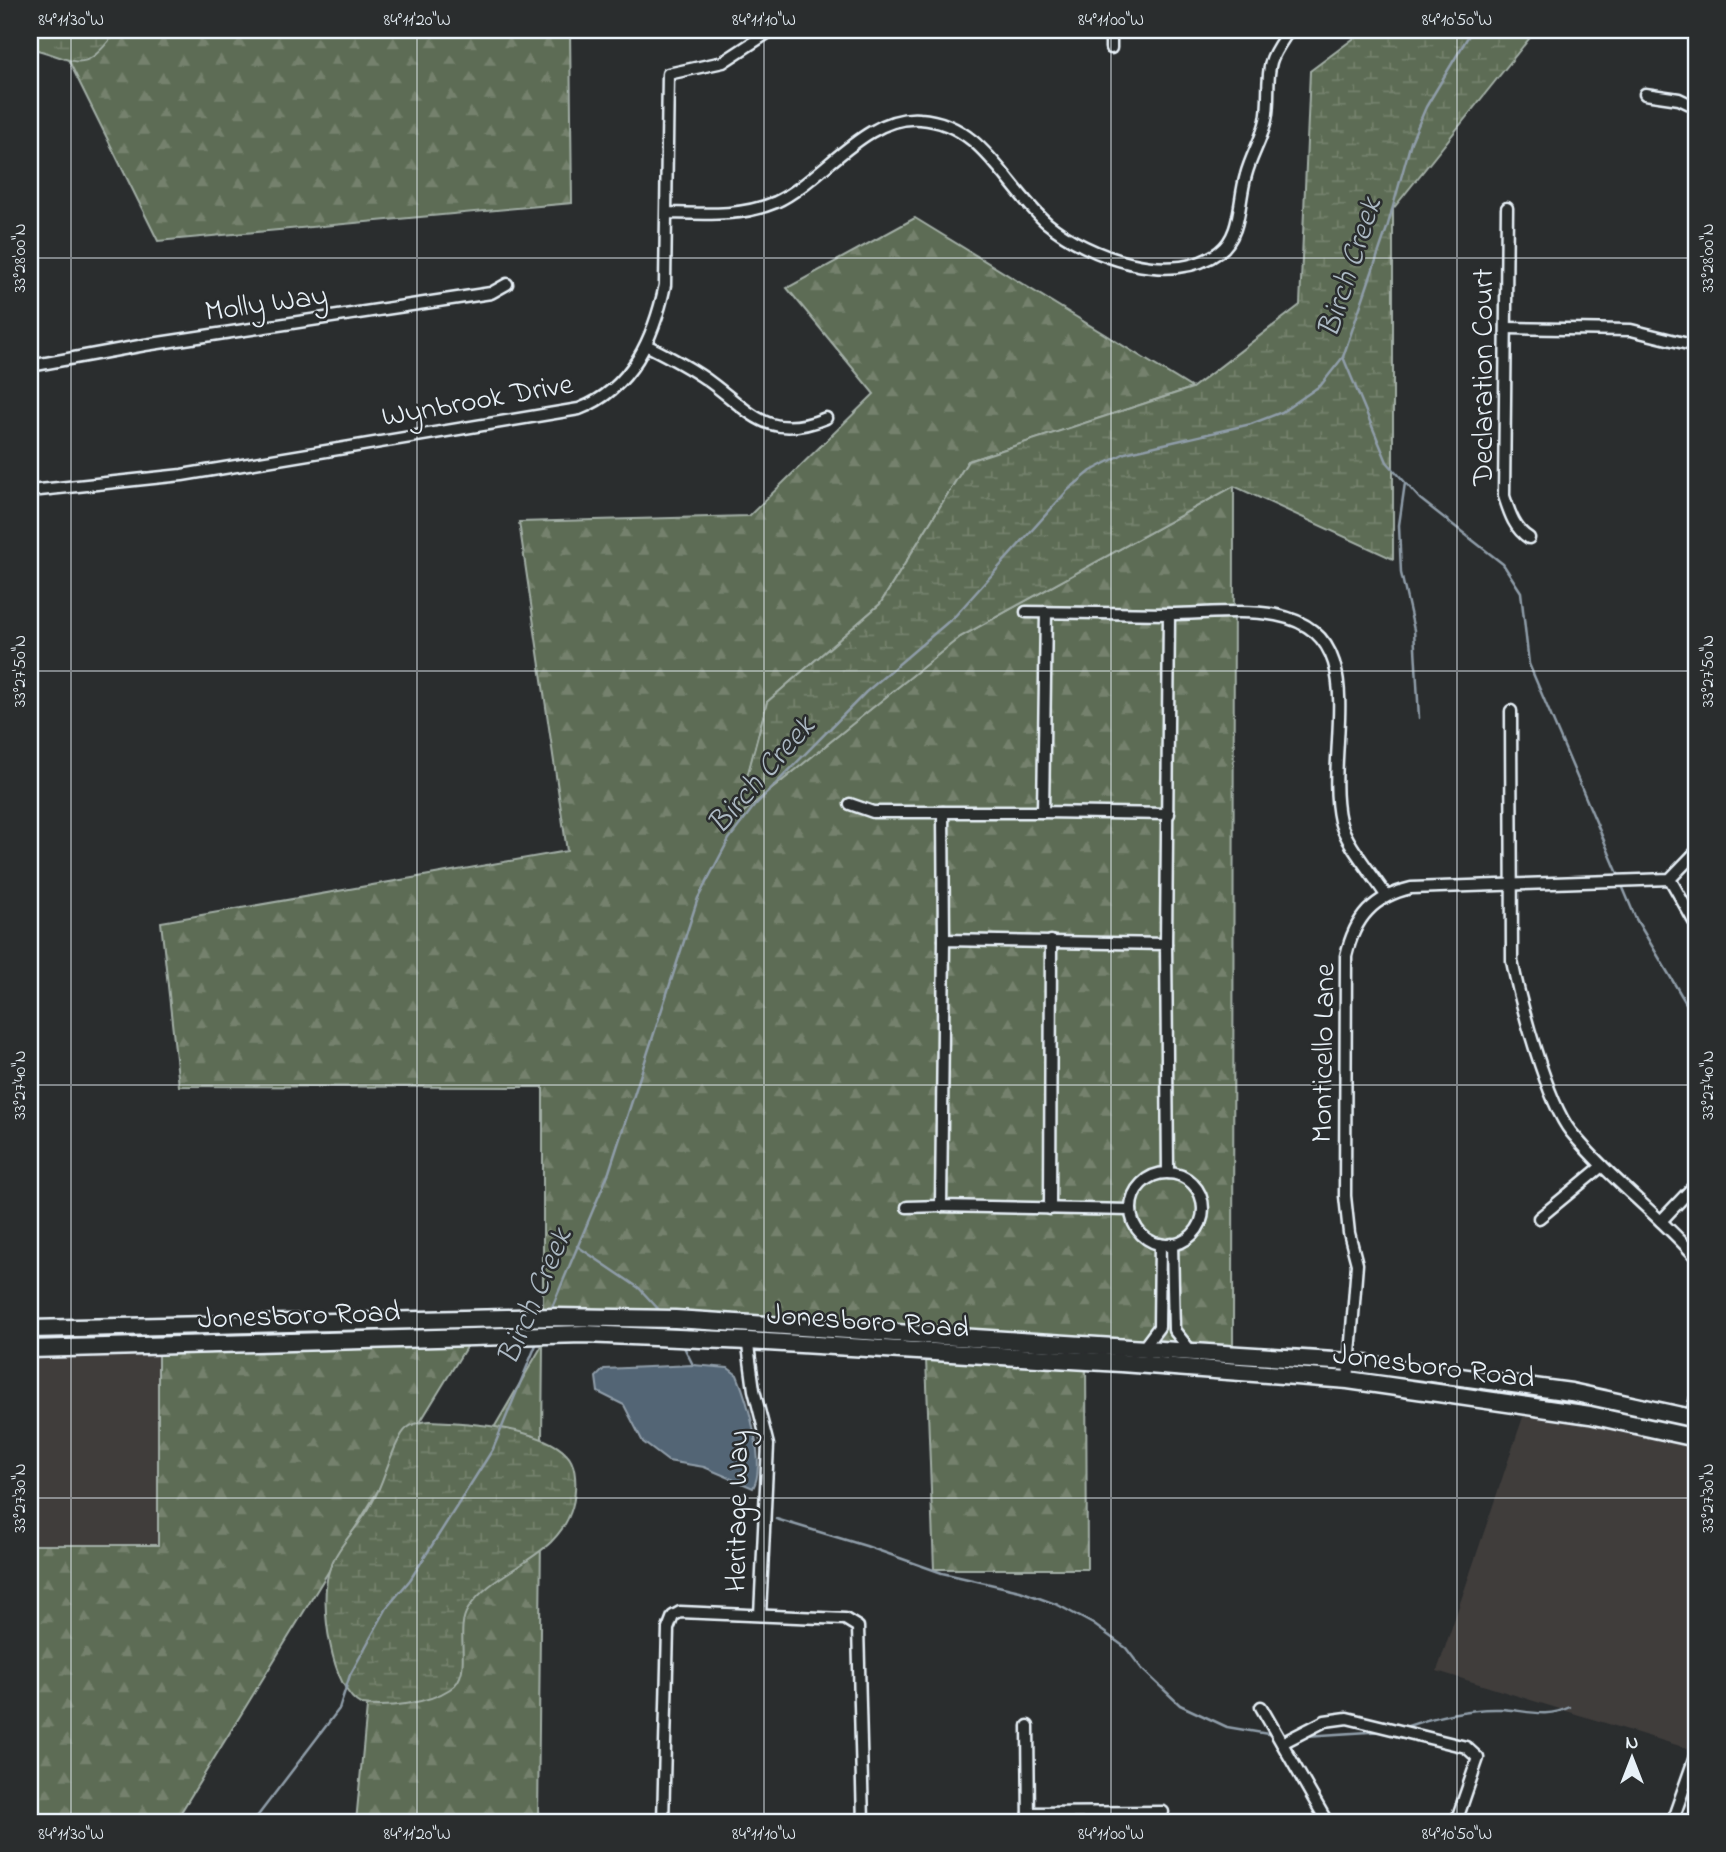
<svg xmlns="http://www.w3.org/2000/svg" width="1726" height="1852" font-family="'Indie Flower',sans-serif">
	<defs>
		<pattern id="forest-firs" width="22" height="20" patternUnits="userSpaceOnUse" patternTransform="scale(1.75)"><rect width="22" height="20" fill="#5d6c54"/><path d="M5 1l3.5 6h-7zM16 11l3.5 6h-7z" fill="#74816d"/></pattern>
		<pattern id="wetland-marsh" width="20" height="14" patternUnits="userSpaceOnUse" patternTransform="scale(1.75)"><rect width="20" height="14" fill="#5d6c54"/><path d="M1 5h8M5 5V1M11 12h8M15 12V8" fill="none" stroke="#74816d"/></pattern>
	</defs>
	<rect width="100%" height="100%" fill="#2a2d2e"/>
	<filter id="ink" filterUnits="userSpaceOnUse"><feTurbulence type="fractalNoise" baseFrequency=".0143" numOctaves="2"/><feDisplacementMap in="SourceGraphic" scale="14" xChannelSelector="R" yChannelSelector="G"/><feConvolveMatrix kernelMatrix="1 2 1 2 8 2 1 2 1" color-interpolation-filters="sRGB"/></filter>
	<g filter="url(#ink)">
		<g fill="#3f3c3b">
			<polygon points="158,1346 158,1545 30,1545 30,1349"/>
			<polygon points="1529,1399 1696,1435 1696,1751 1437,1671"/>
		</g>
		<g fill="url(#forest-firs)" stroke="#a2aea6" stroke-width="2">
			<polygon points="70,30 570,30 572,203 158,241 56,35"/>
			<polygon points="915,218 1192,388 968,461 880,604 767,702 737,817 960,637 1234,486 1233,1363 1086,1358 1087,1569 934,1569 925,1333 543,1344 538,1822 356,1822 367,1707 435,1659 444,1513 543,1344 543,1087 179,1086 161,922 567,851 519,522 749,516 874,394 787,288"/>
			<polygon points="468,1344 175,1822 30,1822 30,1545 158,1545 158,1346"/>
		</g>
		<g fill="url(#wetland-marsh)" stroke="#a2aea6" stroke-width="2">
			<path d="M 30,30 L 117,30 C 82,79 77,59 30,48 Z"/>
			<polygon points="1365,30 1536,30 1393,209 1393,559 1234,486 960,637 736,818 767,702 880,604 968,461 1192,388 1300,305 1310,71"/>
			<path d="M 430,1421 C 464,1422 544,1428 567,1455 C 575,1463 576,1479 575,1490 C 574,1510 565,1528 551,1542 C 525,1567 488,1578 468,1609 C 453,1631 475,1674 450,1689 C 427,1704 389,1708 362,1705 C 331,1691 319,1601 329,1571 C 337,1545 360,1527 372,1503 C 384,1482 389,1455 402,1434 C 408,1424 419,1422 430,1421 Z"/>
		</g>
		<path fill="#536575" stroke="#8f9da9" stroke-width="2" d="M 693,1365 L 728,1368 L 737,1375 C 747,1399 767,1465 753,1488 L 704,1467 L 668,1461 L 643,1442 L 624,1405 L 598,1392 L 596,1377 L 604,1369 Z"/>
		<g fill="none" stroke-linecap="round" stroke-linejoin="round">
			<g stroke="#8f9da9" stroke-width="2.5">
				<polyline points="1343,357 1387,462 1420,499 1503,564 1521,592 1529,664 1619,876"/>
				<polyline points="1405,483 1399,525 1401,573 1414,630 1419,718"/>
				<polyline points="1621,883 1636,919 1696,1020"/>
				<polyline points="577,1246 639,1288 662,1313"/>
				<polyline points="550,1312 609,1172 698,898 729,839 755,805 866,692 955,616 1068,490 1091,471 1125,453 1251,424 1282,412 1321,385 1343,357 1387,228 1411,142 1426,107 1472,30"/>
				<polyline points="683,1345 693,1365"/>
				<polyline points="776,1519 866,1546 942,1573 1020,1591 1058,1605 1093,1624 1126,1648 1142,1669 1180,1705 1227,1727 1274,1735"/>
				<path d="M 1402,1728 C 1433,1717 1466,1708 1500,1709 C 1525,1710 1546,1719 1570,1707"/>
				<polyline points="1305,1736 1385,1731"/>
				<polyline points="253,1822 339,1709 350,1675 388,1606 410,1580 493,1449 538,1340"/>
			</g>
			<defs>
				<g id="street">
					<polyline points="1111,30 1111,48"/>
					<polyline points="1645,94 1679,99 1696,107"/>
					<path d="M 1507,208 L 1504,496 C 1509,511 1514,529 1529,538"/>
					<path d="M 667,213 C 704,214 741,217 776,202 C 822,181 865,114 920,119 C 982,123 1006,187 1047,223 C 1088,257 1172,287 1219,252 C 1242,235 1238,201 1246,175 C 1251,156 1262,139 1266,120 C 1270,102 1266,80 1271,62 C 1274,51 1283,40 1289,30"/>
					<polyline points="1507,328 1631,330 1696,346"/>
					<path d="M 648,346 C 669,357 690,367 710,382 C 751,412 768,442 826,418"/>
					<polyline points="30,366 145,345 491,293 507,284"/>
					<path d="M 30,491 L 182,475 L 579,409 C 632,389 654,337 665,285 L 668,74 L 723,62 L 772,30"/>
					<polyline points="1026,612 1169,614 1166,944"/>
					<polyline points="1046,612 1043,812 1169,814"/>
					<path d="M 1169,614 C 1203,614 1242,609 1276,615 C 1376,634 1323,748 1340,821 C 1345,842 1373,875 1385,894"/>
					<path d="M 1511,711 L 1512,961 C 1520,1001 1547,1102 1571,1132 C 1609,1178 1657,1213 1696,1257"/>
					<polyline points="850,804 873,812 1043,812"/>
					<polyline points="943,812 944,940"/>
					<polyline points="1670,879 1696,925"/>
					<circle cx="1167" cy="1209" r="36"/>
					<polyline points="907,1207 941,1206"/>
					<polyline points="1050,1209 1051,941"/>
					<polyline points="1131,1210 941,1206 944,940 1166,944 1168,1173"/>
					<polyline points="1539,1218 1602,1166"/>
					<polyline points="1661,1221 1696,1184"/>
					<polyline points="1172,1244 1174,1330 1190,1350"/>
					<polyline points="747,1338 754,1390 768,1445 760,1615"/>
					<polyline points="1144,1347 1159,1327 1160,1244"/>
					<path d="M 1348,1380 L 1357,1264 L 1349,1233 L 1345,1196 L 1346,956 C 1355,917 1373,897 1411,888 L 1670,879 L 1696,852"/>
					<polyline points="1691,1418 1696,1398"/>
					<polyline points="1261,1707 1327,1822"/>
					<polyline points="1028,1726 1029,1822"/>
					<polyline points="1282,1743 1325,1721 1347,1718 1466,1747 1478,1758 1456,1822"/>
					<polyline points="1029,1813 1163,1812"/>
					<polyline points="663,1822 668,1629 673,1616 680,1612 845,1619 858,1627 863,1822"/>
					<polyline points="1672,1822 1696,1754"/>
				</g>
				<g id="primary">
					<polyline points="30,1329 556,1317 675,1319 1350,1362 1571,1392 1696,1419"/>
					<polyline points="30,1349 584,1334 748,1341 1121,1363 1348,1380 1590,1415 1696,1438"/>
				</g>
			</defs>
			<use href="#street" stroke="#e8f1f8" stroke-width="15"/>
			<use href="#primary" stroke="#e8f1f8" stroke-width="21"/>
			<use href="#street" stroke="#2a2d2e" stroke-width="10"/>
			<use href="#primary" stroke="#2a2d2e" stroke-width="16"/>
		</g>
	</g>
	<path fill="none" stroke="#e8f1f8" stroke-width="2" stroke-opacity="0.45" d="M 71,30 L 71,1822M 417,30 L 417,1822M 764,30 L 764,1822M 1111,30 L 1111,1822M 1457,30 L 1457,1822M 30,258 L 1696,258M 30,671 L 1696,671M 30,1085 L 1696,1085M 30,1498 L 1696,1498"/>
	<g text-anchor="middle" stroke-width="5" stroke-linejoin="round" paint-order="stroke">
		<g font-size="30" fill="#e8f1f8" stroke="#2a2d2e">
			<text transform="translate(266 302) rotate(-8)" y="10">Molly Way</text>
			<text transform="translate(1482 377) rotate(-90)" y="10">Declaration Court</text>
			<text transform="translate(477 399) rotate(-10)" y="10">Wynbrook Drive</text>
			<text transform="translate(1322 1053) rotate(-89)" y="10">Monticello Lane</text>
			<text transform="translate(299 1314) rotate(-2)" y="10">Jonesboro Road</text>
			<text transform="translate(868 1320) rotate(4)" y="10">Jonesboro Road</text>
			<text transform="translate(1434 1365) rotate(7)" y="10">Jonesboro Road</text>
			<text transform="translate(736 1511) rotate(-89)" y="10">Heritage Way</text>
		</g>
		<g font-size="32" font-style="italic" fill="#acb9c4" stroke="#2a2d2e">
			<text transform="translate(1348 267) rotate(-72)" y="11">Birch Creek</text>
			<text transform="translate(760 774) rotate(-49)" y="11">Birch Creek</text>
			<text transform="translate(533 1296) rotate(-67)" y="11">Birch Creek</text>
		</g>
	</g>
	<rect width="1726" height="1852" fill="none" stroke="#2a2d2e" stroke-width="77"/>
	<g transform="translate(1632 1758)" stroke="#2a2d2e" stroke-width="5" paint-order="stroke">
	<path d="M0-5L12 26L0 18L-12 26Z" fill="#e8f1f8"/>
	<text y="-10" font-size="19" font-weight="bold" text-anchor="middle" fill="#e8f1f8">N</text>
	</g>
	<rect x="38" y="38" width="1650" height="1776" fill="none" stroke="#e8f1f8" stroke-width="2.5"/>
	<g font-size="18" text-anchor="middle" fill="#e8f1f8">
		<text x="71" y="25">84°11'30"W</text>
		<text x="417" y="25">84°11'20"W</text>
		<text x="764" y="25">84°11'10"W</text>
		<text x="1111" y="25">84°11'00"W</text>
		<text x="1457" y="25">84°10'50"W</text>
		<text transform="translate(19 258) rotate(-90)" y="6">33°28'00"N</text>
		<text transform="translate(1707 258) rotate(-90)" y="6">33°28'00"N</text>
		<text transform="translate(19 671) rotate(-90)" y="6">33°27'50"N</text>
		<text transform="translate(1707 671) rotate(-90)" y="6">33°27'50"N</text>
		<text transform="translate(19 1085) rotate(-90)" y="6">33°27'40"N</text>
		<text transform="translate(1707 1085) rotate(-90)" y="6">33°27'40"N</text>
		<text transform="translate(19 1498) rotate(-90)" y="6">33°27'30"N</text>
		<text transform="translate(1707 1498) rotate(-90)" y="6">33°27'30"N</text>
		<text x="71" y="1839">84°11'30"W</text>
		<text x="417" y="1839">84°11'20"W</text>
		<text x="764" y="1839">84°11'10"W</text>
		<text x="1111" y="1839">84°11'00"W</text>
		<text x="1457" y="1839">84°10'50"W</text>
	</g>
</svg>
